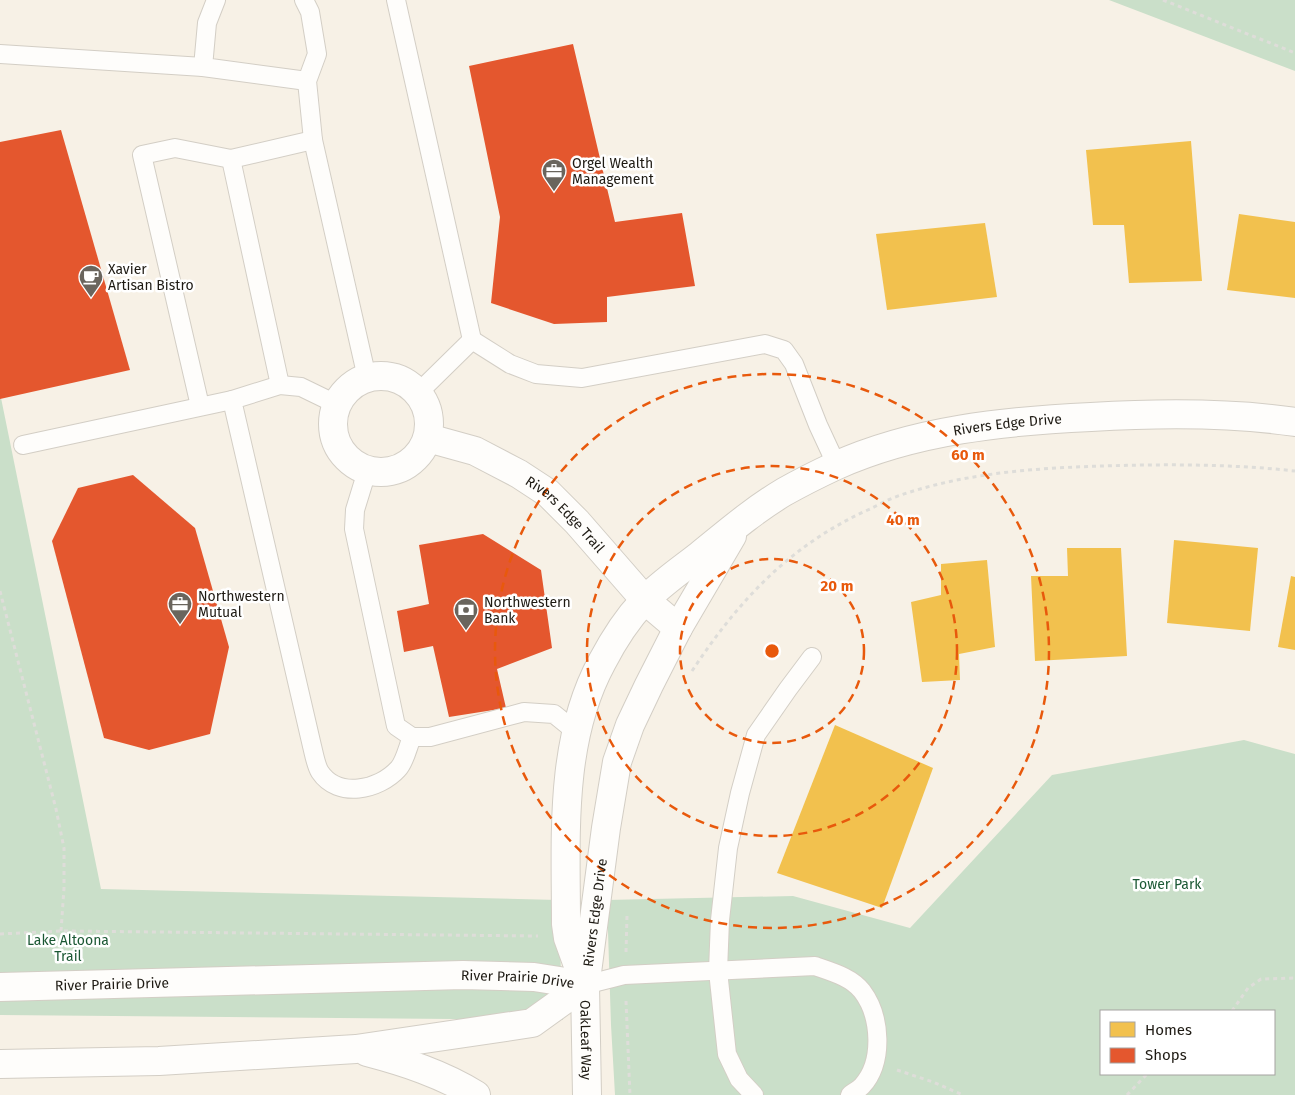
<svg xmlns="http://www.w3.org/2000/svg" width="1295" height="1095" font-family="'Fira Sans',sans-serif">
	<rect width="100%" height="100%" fill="#f7f1e6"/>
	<g fill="#cadfc9" fill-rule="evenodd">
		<polygon points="1110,0 1295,0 1295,71 1109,0"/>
		<polygon points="0,393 101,889 558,900 563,1020 0,1015"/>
		<path d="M 1244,740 L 1295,754 L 1295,1095 L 615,1095 L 611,1025 L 607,900 L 793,896 L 910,928 L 1052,775 ZM 1101,1011 L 1274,1011 L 1274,1074 L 1101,1074 Z"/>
	</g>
	<g fill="#f2c14e">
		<polygon points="1191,141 1202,281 1129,283 1124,225 1093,225 1086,150"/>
		<polygon points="1239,214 1295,222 1295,298 1227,290"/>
		<polygon points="985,223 997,297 887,310 876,234"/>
		<polygon points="1174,540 1258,548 1250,631 1167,623"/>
		<polygon points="1067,548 1121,548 1127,656 1035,661 1031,576 1068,576"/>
		<polygon points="987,560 995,647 959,654 960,680 922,682 911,602 941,595 941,564"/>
		<polygon points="1291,576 1295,577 1295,650 1278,647"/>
		<polygon points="835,725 933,768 882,908 777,873"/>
	</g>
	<g fill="#e4572e">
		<polygon points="573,44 615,222 682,213 695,286 607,297 607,322 554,324 491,303 500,217 469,66"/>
		<polygon points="61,130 130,370 0,399 0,142"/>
		<polygon points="133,475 195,528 229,647 210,734 149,750 104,738 52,541 78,488"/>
		<polygon points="483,534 541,570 552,648 497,669 506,708 449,717 433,646 404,652 397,611 429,604 419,545"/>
	</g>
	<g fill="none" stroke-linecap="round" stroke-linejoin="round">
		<defs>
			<g id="service">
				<polyline points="216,0 207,23 203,67 307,81"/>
				<polyline points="304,0 310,12 317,54 307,81 313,140 367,378"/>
				<polyline points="396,0 472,340 418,393"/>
				<polyline points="0,54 203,67"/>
				<polyline points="231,159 280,385"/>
				<polyline points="472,340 510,364 536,374 582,378 765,344 784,350 794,364 818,425 837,466"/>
				<path d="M 336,404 L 301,387 L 280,385 L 232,400 L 312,746 C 314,754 316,766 320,772 C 338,799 379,790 398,769 C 405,762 408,746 412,737"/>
				<polyline points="200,406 142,155 175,148 231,159 313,140"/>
				<polyline points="23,445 232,400"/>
				<polyline points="367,471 355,510 354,529 396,726 412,737 430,737 524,712 554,714 575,731"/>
				<path d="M 585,985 L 624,975 L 815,966 C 832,972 851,977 862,991 C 881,1016 884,1062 862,1086 C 859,1089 854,1092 850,1095"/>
				<polyline points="754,1095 739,1079 727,1054 718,971 720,920 728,848 740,793 756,735 788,689 812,657"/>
			</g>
			<g id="minor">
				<circle cx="381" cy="424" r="48"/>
				<path id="s1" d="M 428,438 L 475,451 L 519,474 L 548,493 L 577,522 L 645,600 L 678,628"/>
				<path id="s2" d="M 586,980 L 606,828 L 617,762 L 630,725 L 649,685 L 678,628 L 732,536"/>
				<path id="s3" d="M 585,985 L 568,938 L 566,924 C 566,837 559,741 602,662 C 613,641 627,619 643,602 C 660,584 681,570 700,555 C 727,533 754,510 784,492 C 800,483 818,474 835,466 C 915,430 1005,421 1091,417 C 1159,413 1228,412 1295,422"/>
			</g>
			<g id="tertiary">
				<path id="s4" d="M 585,985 L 587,1095"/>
				<path id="s5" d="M 0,987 L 463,975 L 534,977 L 585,985"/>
				<path d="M 367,1052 C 405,1062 442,1074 476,1095"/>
				<polyline points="0,1064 159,1061 356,1049 532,1023 585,985"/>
			</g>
		</defs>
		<use href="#service" stroke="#d3cec5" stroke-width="20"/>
		<use href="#minor" stroke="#d3cec5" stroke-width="30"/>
		<use href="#tertiary" stroke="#d3cec5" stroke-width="30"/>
		<g stroke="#deddd9" stroke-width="3" stroke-dasharray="4 4" stroke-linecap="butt">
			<polyline points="1163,0 1295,53"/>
			<polyline points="0,591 56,809 64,848 64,888 61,931"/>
			<path d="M 692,671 C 739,600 791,544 870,509 C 880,504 891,498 901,495 C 965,473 1036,468 1103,466 C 1167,464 1231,464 1295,471"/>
			<polyline points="0,934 61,931 538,936"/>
			<polyline points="626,952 627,916"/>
			<polyline points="626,1001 630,1095"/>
			<polyline points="1232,1011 1248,988 1261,979 1295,978"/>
			<polyline points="897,1070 933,1082 963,1095"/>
			<polyline points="1127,1095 1147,1074"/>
		</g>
		<use href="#service" stroke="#fefdfb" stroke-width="18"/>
		<use href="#minor" stroke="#fefdfb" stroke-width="28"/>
		<use href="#tertiary" stroke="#fefdfb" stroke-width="28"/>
	</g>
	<g fill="none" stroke="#e8590c" stroke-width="2.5" stroke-dasharray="9 6">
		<circle cx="772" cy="651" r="92"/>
		<circle cx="772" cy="651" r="185"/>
		<circle cx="772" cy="651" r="277"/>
	</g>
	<defs>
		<symbol id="office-pin" viewBox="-11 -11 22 30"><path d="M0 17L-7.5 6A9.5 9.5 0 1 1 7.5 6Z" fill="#6a655d" stroke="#fff"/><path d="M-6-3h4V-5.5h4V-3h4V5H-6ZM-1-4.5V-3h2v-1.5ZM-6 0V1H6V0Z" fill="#fff"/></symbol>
		<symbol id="cafe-pin" viewBox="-11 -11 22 30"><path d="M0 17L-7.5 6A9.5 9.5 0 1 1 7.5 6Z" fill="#6a655d" stroke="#fff"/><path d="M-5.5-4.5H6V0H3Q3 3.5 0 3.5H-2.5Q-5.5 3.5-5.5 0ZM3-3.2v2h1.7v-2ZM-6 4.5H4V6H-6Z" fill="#fff"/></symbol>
		<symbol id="bank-pin" viewBox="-11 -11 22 30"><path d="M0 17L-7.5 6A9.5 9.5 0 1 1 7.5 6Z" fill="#6a655d" stroke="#fff"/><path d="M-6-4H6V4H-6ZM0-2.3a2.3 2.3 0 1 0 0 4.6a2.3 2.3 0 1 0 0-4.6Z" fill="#fff"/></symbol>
	</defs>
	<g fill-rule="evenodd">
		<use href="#office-pin" x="540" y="157" width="28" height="38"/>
		<use href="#cafe-pin" x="77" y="263" width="28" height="38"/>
		<use href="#office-pin" x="166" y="590" width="28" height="38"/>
		<use href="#bank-pin" x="452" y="596" width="28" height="38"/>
	</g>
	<g text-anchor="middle" stroke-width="5" stroke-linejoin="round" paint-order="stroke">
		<g font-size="14" fill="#1e1a13" stroke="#fff" text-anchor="start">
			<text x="572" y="168">Orgel Wealth<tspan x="572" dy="16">Management</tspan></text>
			<text x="108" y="274">Xavier<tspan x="108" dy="16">Artisan Bistro</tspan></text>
			<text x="198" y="601">Northwestern<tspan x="198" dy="16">Mutual</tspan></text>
			<text x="484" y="607">Northwestern<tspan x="484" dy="16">Bank</tspan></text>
		</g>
		<g font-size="14" fill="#1e1a13" stroke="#fff">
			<text dy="5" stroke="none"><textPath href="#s3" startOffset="819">Rivers Edge Drive</textPath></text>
			<text dy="5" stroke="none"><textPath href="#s1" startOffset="160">Rivers Edge Trail</textPath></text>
			<text dy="5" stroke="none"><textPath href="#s2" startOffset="68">Rivers Edge Drive</textPath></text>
			<text dy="5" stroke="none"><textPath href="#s5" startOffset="518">River Prairie Drive</textPath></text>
			<text dy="5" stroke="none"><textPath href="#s5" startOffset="112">River Prairie Drive</textPath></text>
			<text dy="5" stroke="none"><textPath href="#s4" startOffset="55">OakLeaf Way</textPath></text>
		</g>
		<g font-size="14" fill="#1b5834" stroke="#fff">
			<text x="1167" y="889">Tower Park</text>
			<text x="68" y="945">Lake Altoona<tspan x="68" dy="16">Trail</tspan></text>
		</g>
	</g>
	<circle cx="772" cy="651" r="8" fill="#e8590c" stroke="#fff" stroke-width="2.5"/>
	<g font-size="15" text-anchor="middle" font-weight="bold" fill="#e8590c" stroke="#fff" stroke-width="5" stroke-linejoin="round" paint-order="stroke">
		<text x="968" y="460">60 m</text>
		<text x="903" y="525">40 m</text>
		<text x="837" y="591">20 m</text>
	</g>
	<rect x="1100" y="1010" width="175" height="65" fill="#ffffff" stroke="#a5a3a1"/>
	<rect x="1110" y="1022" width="25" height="15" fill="#f2c14e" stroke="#a5a3a1"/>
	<text x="1145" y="1035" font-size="15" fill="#1e1a13">Homes</text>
	<rect x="1110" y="1048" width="25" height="15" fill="#e4572e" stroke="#a5a3a1"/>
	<text x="1145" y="1060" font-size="15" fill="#1e1a13">Shops</text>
</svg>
